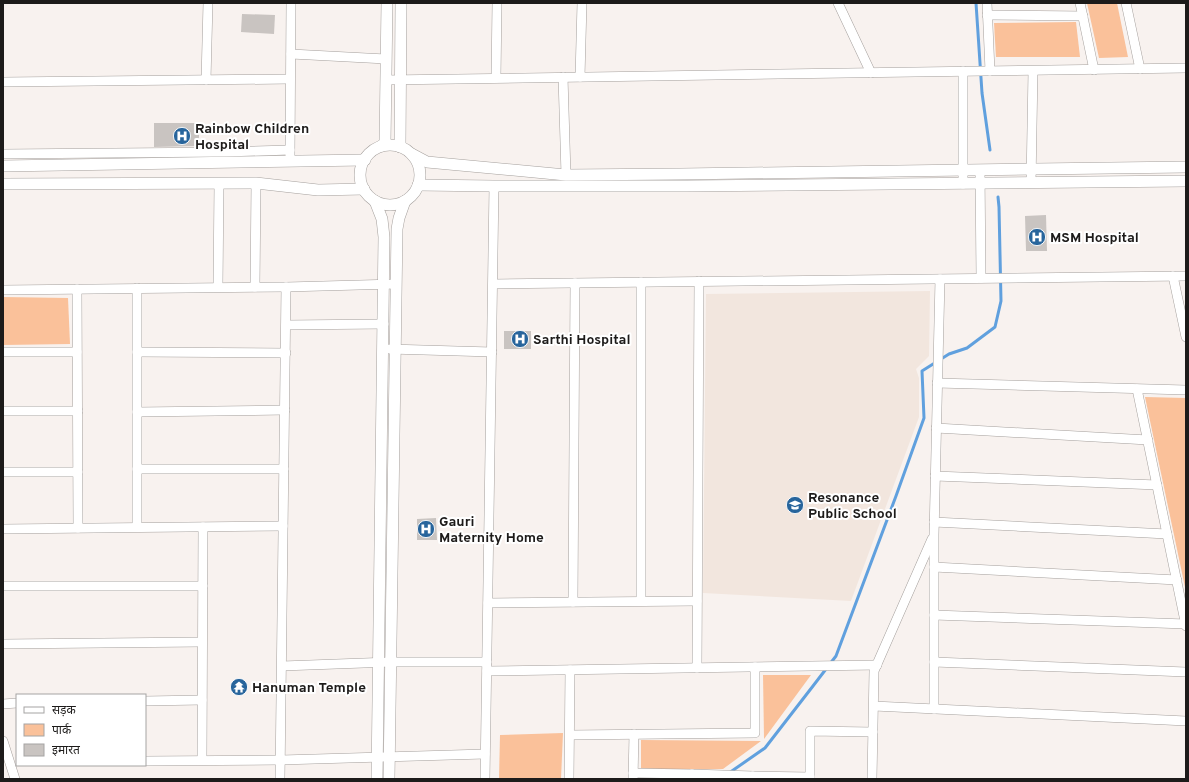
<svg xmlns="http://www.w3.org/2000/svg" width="1189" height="782" font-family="Overpass,'Noto Sans Devanagari',sans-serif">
	<rect width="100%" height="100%" fill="#f8f2ef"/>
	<polygon fill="#f2e6de" points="930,291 929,356 916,369 919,378 919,417 851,601 703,593 706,294"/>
	<g fill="#fac19a">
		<polygon points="1087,3 1117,3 1128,57 1099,58"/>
		<polygon points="1076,22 1080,57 996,57 994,23"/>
		<polygon points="3,297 68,298 70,344 3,345"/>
		<polygon points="1145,397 1186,398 1186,592"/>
		<polygon points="763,675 811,675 764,739"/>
		<polygon points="563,733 561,779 499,779 500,735"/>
		<polygon points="641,740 761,741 723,769 641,770"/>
	</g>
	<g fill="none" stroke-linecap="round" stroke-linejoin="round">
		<g stroke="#60a0de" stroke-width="3">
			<polyline points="976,3 982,93 990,150"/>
			<polyline points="729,773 765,748 813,686 836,656 896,496 924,418 922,371 949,354 967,348 995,327 1001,301 999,207 998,197"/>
		</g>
	</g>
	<g fill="#c9c4c1">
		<polygon points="242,14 275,15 274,34 241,32"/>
		<polygon points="154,123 199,123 199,146 154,147"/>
		<polygon points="1046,215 1047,251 1026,251 1025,216"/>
		<rect x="504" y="331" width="27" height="18"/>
		<polygon points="436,518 437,540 417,540 417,519"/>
	</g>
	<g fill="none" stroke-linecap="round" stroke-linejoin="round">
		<defs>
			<g id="minor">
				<polyline points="838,3 871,73"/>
				<polyline points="987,3 990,71"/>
				<polyline points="1080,3 1094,70"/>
				<polyline points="1126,3 1140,69"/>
				<polyline points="987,15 1083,16"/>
				<polyline points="291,54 386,59"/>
				<polyline points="563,77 566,175"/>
				<polyline points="580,77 582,3"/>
				<polyline points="496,78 497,3"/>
				<polyline points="206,80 208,3"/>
				<polyline points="386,80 1186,68"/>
				<polyline points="3,82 290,79"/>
				<polyline points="3,154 226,152 290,150"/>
				<polyline points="290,156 291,3"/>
				<polyline points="980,170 981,278"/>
				<polyline points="1031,183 1033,71"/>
				<polyline points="963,184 963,71"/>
				<polyline points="1173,276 1186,337"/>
				<polyline points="641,282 641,601"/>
				<polyline points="493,284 1186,276"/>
				<polyline points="218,287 219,184"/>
				<polyline points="255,287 256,183"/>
				<polyline points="137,288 137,527"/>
				<polyline points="77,289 78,528"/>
				<polyline points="3,290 286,287 396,284"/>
				<polyline points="286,325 384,324"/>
				<polyline points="389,349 492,352"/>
				<polyline points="3,352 77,352"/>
				<polyline points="137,352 286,353"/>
				<polyline points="937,383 1186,390"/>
				<polyline points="1137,389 1186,626"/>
				<polyline points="3,411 78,411"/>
				<polyline points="137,412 285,410"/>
				<polyline points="936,428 1148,440"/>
				<polyline points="137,469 284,469"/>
				<polyline points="3,472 78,472"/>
				<polyline points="935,476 1157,485"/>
				<polyline points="934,522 1167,534"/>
				<polyline points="3,529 283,526"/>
				<polyline points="934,567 1177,580"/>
				<polyline points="3,586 203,586"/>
				<polyline points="573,602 575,283"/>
				<polyline points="488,603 697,601"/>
				<polyline points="934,615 1186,624"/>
				<polyline points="3,644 202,642"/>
				<polyline points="934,662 1186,672"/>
				<polyline points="282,666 391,662 487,662"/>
				<polyline points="697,668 699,281"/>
				<polyline points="487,671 877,665"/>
				<polyline points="145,701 202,700"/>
				<polyline points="3,704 17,703"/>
				<polyline points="874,706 1186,721"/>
				<polyline points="934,709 934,535 940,279"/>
				<polyline points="570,735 755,733 755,667"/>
				<polyline points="3,741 15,779"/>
				<polyline points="202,760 203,527"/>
				<polyline points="145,761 281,760 485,754"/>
				<polyline points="633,773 692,774 692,779"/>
				<polyline points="692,774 753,776"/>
				<polyline points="280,779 286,287"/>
				<polyline points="485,779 494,186"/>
				<polyline points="569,779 570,670"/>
				<polyline points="633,779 634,734"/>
				<polyline points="753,779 753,776 810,777"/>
				<polyline points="810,779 810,731 873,732"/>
				<polyline points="872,779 874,671 932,539"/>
			</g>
			<g id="tertiary">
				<circle cx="390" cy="175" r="30"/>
				<polyline points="381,146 385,143 387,3"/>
				<polyline points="400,147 401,3"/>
				<polyline points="412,154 427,162 566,175 681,174 1186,167"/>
				<polyline points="3,166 365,160"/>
				<polyline points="3,184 256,183 318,190 364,189"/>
				<polyline points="418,185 494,186 687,186 1186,181"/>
				<polyline points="375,201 382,219 384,237 377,779"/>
				<polyline points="389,779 397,229 399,218 405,201"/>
			</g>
		</defs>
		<use href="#minor" stroke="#a5a09d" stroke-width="10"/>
		<use href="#tertiary" stroke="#a5a09d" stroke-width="12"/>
		<use href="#minor" stroke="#fff" stroke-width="9"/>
		<use href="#tertiary" stroke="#fff" stroke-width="11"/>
	</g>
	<defs>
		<symbol id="hospital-disc" viewBox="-11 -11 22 22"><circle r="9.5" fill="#28659c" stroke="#fff"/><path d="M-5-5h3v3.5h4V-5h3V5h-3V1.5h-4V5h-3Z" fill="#fff"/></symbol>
		<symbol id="school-disc" viewBox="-11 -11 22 22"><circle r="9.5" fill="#28659c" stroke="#fff"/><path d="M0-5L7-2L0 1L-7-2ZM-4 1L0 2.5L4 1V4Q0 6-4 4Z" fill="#fff"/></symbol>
		<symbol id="temple-disc" viewBox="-11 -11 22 22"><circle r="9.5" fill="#28659c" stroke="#fff"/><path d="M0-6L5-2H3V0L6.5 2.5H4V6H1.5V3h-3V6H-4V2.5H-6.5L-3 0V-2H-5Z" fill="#fff"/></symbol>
	</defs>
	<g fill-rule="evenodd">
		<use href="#hospital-disc" x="172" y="126" width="20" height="20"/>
		<use href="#hospital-disc" x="1027" y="227" width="20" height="20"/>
		<use href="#hospital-disc" x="510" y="329" width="20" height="20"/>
		<use href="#school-disc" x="785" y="495" width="20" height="20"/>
		<use href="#hospital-disc" x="416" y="519" width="20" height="20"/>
		<use href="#temple-disc" x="229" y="677" width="20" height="20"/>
	</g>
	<g text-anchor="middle" stroke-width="4" stroke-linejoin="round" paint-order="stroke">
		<g font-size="14" font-weight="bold" fill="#1d1b1a" stroke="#fff" text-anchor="start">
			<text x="195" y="133">Rainbow Children<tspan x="195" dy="16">Hospital</tspan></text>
			<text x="1050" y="242">MSM Hospital</text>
			<text x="533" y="344">Sarthi Hospital</text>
			<text x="808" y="502">Resonance<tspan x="808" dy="16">Public School</tspan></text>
			<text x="439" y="526">Gauri<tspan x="439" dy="16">Maternity Home</tspan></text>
			<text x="252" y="692">Hanuman Temple</text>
		</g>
	</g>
	<rect width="1189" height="782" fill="none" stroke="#1d1b1a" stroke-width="8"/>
	<rect x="16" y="694" width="130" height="72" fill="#ffffff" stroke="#a5a4a3"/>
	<rect x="24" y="707" width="20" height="6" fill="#ffffff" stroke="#a5a4a3"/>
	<text x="52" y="714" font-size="12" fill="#1d1b1a">सड़क</text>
	<rect x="24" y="724" width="20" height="12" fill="#fac19a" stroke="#a5a4a3"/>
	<text x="52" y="734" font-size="12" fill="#1d1b1a">पार्क</text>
	<rect x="24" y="744" width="20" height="12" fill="#c9c4c1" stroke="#a5a4a3"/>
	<text x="52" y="754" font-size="12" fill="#1d1b1a">इमारत</text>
</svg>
